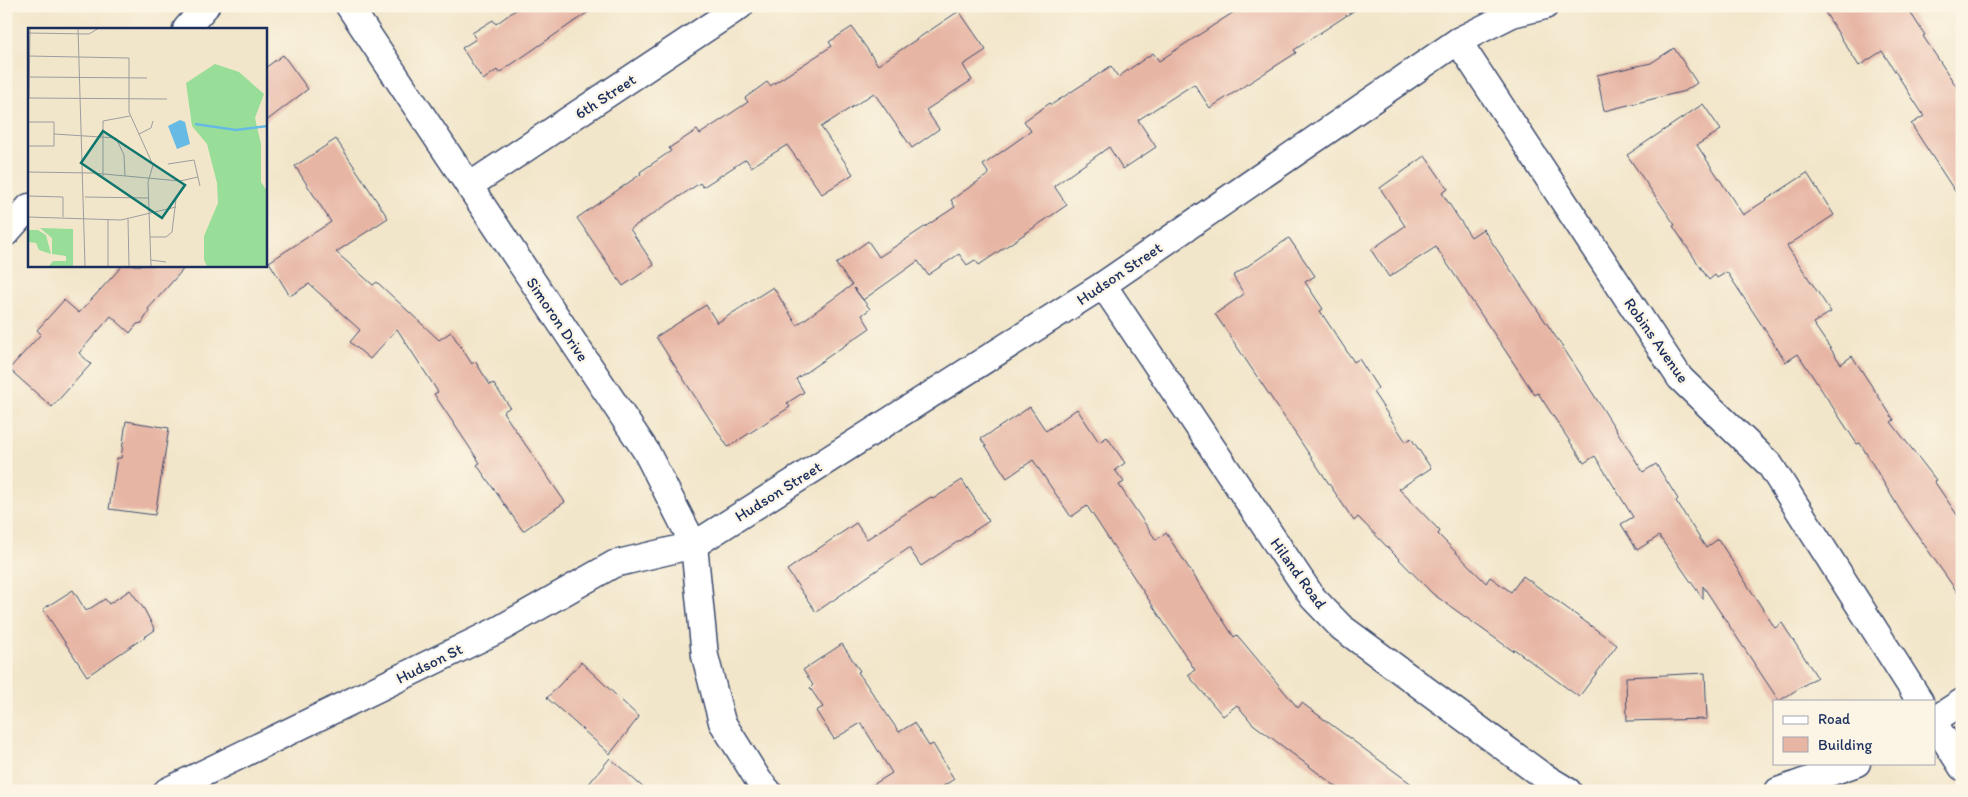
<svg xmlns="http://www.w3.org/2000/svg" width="1968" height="797" font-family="Itim,sans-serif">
	<rect width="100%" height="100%" fill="#fcf5e5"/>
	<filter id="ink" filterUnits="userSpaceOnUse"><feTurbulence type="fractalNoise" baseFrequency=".02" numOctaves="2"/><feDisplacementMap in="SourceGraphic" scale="10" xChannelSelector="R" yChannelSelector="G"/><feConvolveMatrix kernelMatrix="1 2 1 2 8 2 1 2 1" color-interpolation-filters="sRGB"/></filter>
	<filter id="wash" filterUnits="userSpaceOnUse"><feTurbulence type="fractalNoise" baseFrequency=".0096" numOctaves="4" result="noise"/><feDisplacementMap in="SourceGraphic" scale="20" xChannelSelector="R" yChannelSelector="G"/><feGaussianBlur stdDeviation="1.12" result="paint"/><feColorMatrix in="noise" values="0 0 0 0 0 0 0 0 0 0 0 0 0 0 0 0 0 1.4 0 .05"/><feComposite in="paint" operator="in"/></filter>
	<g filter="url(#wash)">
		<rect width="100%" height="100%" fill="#f2e6ca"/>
		<g id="blocks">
			<g fill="#e7b5a4">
				<polygon points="521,6 597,6 499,73 497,70 483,80 462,48 476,39 472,33 493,20 496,24"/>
				<polygon points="1243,6 1361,6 1294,50 1296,53 1210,108 1194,84 1138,120 1156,147 1123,169 1109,147 1054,186 1067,205 979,265 975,260 967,265 959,254 928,275 918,261 863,300 854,288 870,309 862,315 870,328 796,379 804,392 787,403 790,407 728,447 656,337 706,305 717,323 773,287 797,325 852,285 836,264 868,241 879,257 955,207 951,200 989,174 983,165 1031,131 1024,121 1050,103 1051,105 1111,66 1118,77 1153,53 1159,61"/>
				<polygon points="1821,6 1906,6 1925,35 1923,36 1962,95 1962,202 1911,124 1924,116 1882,51 1859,66"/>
				<polygon points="959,11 986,50 963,65 972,80 926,110 939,129 912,148 874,93 821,127 853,174 822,194 787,145 751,167 746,159 703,187 700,183 630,229 654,265 623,286 577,218 641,174 640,172 671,151 669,148 697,130 700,134 748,102 745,98 767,82 770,86 832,46 829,42 852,27 878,65"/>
				<polygon points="1674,48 1697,83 1685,91 1604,111 1597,75 1651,63"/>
				<polygon points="283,55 308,89 265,122 265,68"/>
				<polygon points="1703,104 1721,130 1697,145 1743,215 1807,173 1834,215 1787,246 1831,312 1813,323 1841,364 1852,356 1894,420 1891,422 1936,480 1934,481 1962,522 1962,599 1900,510 1860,443 1857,444 1798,354 1786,362 1727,272 1717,278 1715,275 1709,280 1673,226 1675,225 1627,155"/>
				<polygon points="336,139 388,218 336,252 373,285 377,282 439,340 451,332 472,364 475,361 490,385 493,383 510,407 503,412 565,502 523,531 477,465 480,463 434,394 438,392 397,329 370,359 350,342 360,330 309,284 290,296 269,262 331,222 295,166"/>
				<polygon points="1425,156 1448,189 1442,193 1471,237 1483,229 1576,367 1643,472 1656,464 1678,499 1676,501 1706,548 1718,539 1775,628 1782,623 1817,677 1779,701 1703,586 1703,599 1659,536 1637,550 1621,524 1633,517 1595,456 1584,463 1538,393 1535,395 1436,247 1389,277 1371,250 1405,226 1380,188"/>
				<polygon points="1289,238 1315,276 1305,282 1323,309 1320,311 1354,362 1359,359 1378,388 1373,392 1406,442 1411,438 1431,468 1399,489 1440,531 1438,534 1486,583 1490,577 1511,592 1523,576 1617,645 1579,697 1514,649 1513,651 1433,594 1358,517 1354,521 1215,314 1244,294 1233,276"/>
				<polygon points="123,265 187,265 148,309 149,311 142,323 137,324 130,333 111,316 79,353 91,364 52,407 9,369 41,334 37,330 64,300 79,313"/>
				<polygon points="1030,407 1046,431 1077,409 1099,442 1107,437 1125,463 1115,470 1124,482 1119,485 1156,540 1166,533 1234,637 1237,635 1298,708 1302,703 1421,791 1342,791 1253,724 1237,705 1223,716 1188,675 1195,670 1087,506 1071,517 1033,460 1007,478 981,439"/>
				<polygon points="126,421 169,428 155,515 109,509 117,458 121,458"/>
				<polygon points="962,480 989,521 921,566 909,548 816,612 787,570 856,523 867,539 931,497 933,499"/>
				<polygon points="73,590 86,611 105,599 109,604 130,590 144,609 155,630 87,676 43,609"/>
				<polygon points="842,644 860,671 858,672 899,732 914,723 929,746 933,744 954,779 936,791 863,791 892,773 861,723 834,739 816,711 823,707 810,688 813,685 803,670"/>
				<polygon points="581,662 639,717 610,754 547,698"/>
				<polygon points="1705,673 1707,719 1627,721 1626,677"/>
				<polygon points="610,758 647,791 583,791"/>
			</g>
		</g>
	</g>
	<g filter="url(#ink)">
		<use href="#blocks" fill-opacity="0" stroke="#3b4a6e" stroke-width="1"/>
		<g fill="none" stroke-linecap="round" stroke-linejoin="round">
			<defs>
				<g id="street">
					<polyline points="349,6 646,451 694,545 705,656 722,722 759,781 768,791"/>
					<polyline points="186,29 206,6"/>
					<polyline points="1458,41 1680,378 1770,465 1920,701"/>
					<polyline points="469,186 740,6"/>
					<polyline points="6,233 29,207"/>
					<polyline points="1103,285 1313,598 1341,627 1540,774 1568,791"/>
					<polyline points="1934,720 1962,702"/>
					<polyline points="1934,723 1962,767"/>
					<polyline points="167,791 498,630 614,564 694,545 1103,285 1458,41 1512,14 1545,6"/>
					<polyline points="1778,791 1857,763"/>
				</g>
			</defs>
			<use href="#street" stroke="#3b4a6e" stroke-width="29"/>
			<use href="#street" stroke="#fff" stroke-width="26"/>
		</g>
	</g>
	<g text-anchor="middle" stroke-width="4.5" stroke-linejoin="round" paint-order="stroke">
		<g font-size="16" fill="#1b2f5e" stroke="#fcf5e5">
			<text transform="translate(605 96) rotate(-33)" y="6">6th Street</text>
			<text transform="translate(1119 273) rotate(-34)" y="6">Hudson Street</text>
			<text transform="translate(558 319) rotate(56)" y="6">Simoron Drive</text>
			<text transform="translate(1657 340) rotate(55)" y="6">Robins Avenue</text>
			<text transform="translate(778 491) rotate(-32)" y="6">Hudson Street</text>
			<text transform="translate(1299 573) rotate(54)" y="6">Hiland Road</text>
			<text transform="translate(429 663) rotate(-26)" y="6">Hudson St</text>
		</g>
	</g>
	<g transform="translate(28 28)">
		<rect width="239" height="239" fill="#f2e6ca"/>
		<path d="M 187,36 L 211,44 L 236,66 L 227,90 L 233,116 L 233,154 L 239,163 L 239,238 L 179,238 L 176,232 L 176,208 L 190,175 L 189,155 L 179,116 L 164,98 L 158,55 ZM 12,200 L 45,201 L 45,238 L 21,238 L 25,233 L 38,233 L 38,228 L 24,226 L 24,210 ZM 0,202 L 10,202 L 18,207 L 23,226 L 11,222 L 8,215 L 0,214 Z" fill="#98de98"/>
		<path d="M 152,92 L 157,94 L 162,116 L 149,121 L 140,98 Z" fill="#67bae3"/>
		<path fill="none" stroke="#67bae3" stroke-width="2.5" d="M 167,96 L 208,102 L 239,98"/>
		<path fill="none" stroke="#9c9d9f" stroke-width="1" d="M 50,0 L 57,238M 0,5 L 61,6 L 71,0M 0,28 L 101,30 L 101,84 L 125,137 L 120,154 L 123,238M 2,49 L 119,50M 0,70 L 139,71M 1,70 L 2,0M 0,94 L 26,94 L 26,118 L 0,118M 26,106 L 88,110 L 96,127 L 97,148M 111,106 L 123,100 L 125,93M 140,136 L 166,132 L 172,158M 0,144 L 65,145 L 152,153 L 170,149M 75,148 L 75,93 L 102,88M 0,168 L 35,169 L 35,189M 57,169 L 120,170M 0,189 L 93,192 L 148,179M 100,191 L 101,238M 122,209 L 138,209 L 144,204 L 148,171M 123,232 L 138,234M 80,238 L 80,192"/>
		<path fill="#0f766e" fill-opacity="0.15" stroke="#0f766e" stroke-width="2.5" d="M 75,103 L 157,157 L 134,190 L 53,135 Z"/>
		<rect width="239" height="239" fill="none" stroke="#1b2f5e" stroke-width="2.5"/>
	</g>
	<rect width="1968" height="797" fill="none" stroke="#fcf5e5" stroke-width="25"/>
	<rect x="1773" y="700" width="162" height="65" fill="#fcf5e5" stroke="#a2a6af"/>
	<rect x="1783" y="716" width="25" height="8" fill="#ffffff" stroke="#a2a6af"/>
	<text x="1818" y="724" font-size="15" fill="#1b2f5e">Road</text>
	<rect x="1783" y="737" width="25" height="15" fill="#e7b5a4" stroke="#a2a6af"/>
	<text x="1818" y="750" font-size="15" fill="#1b2f5e">Building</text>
</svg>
